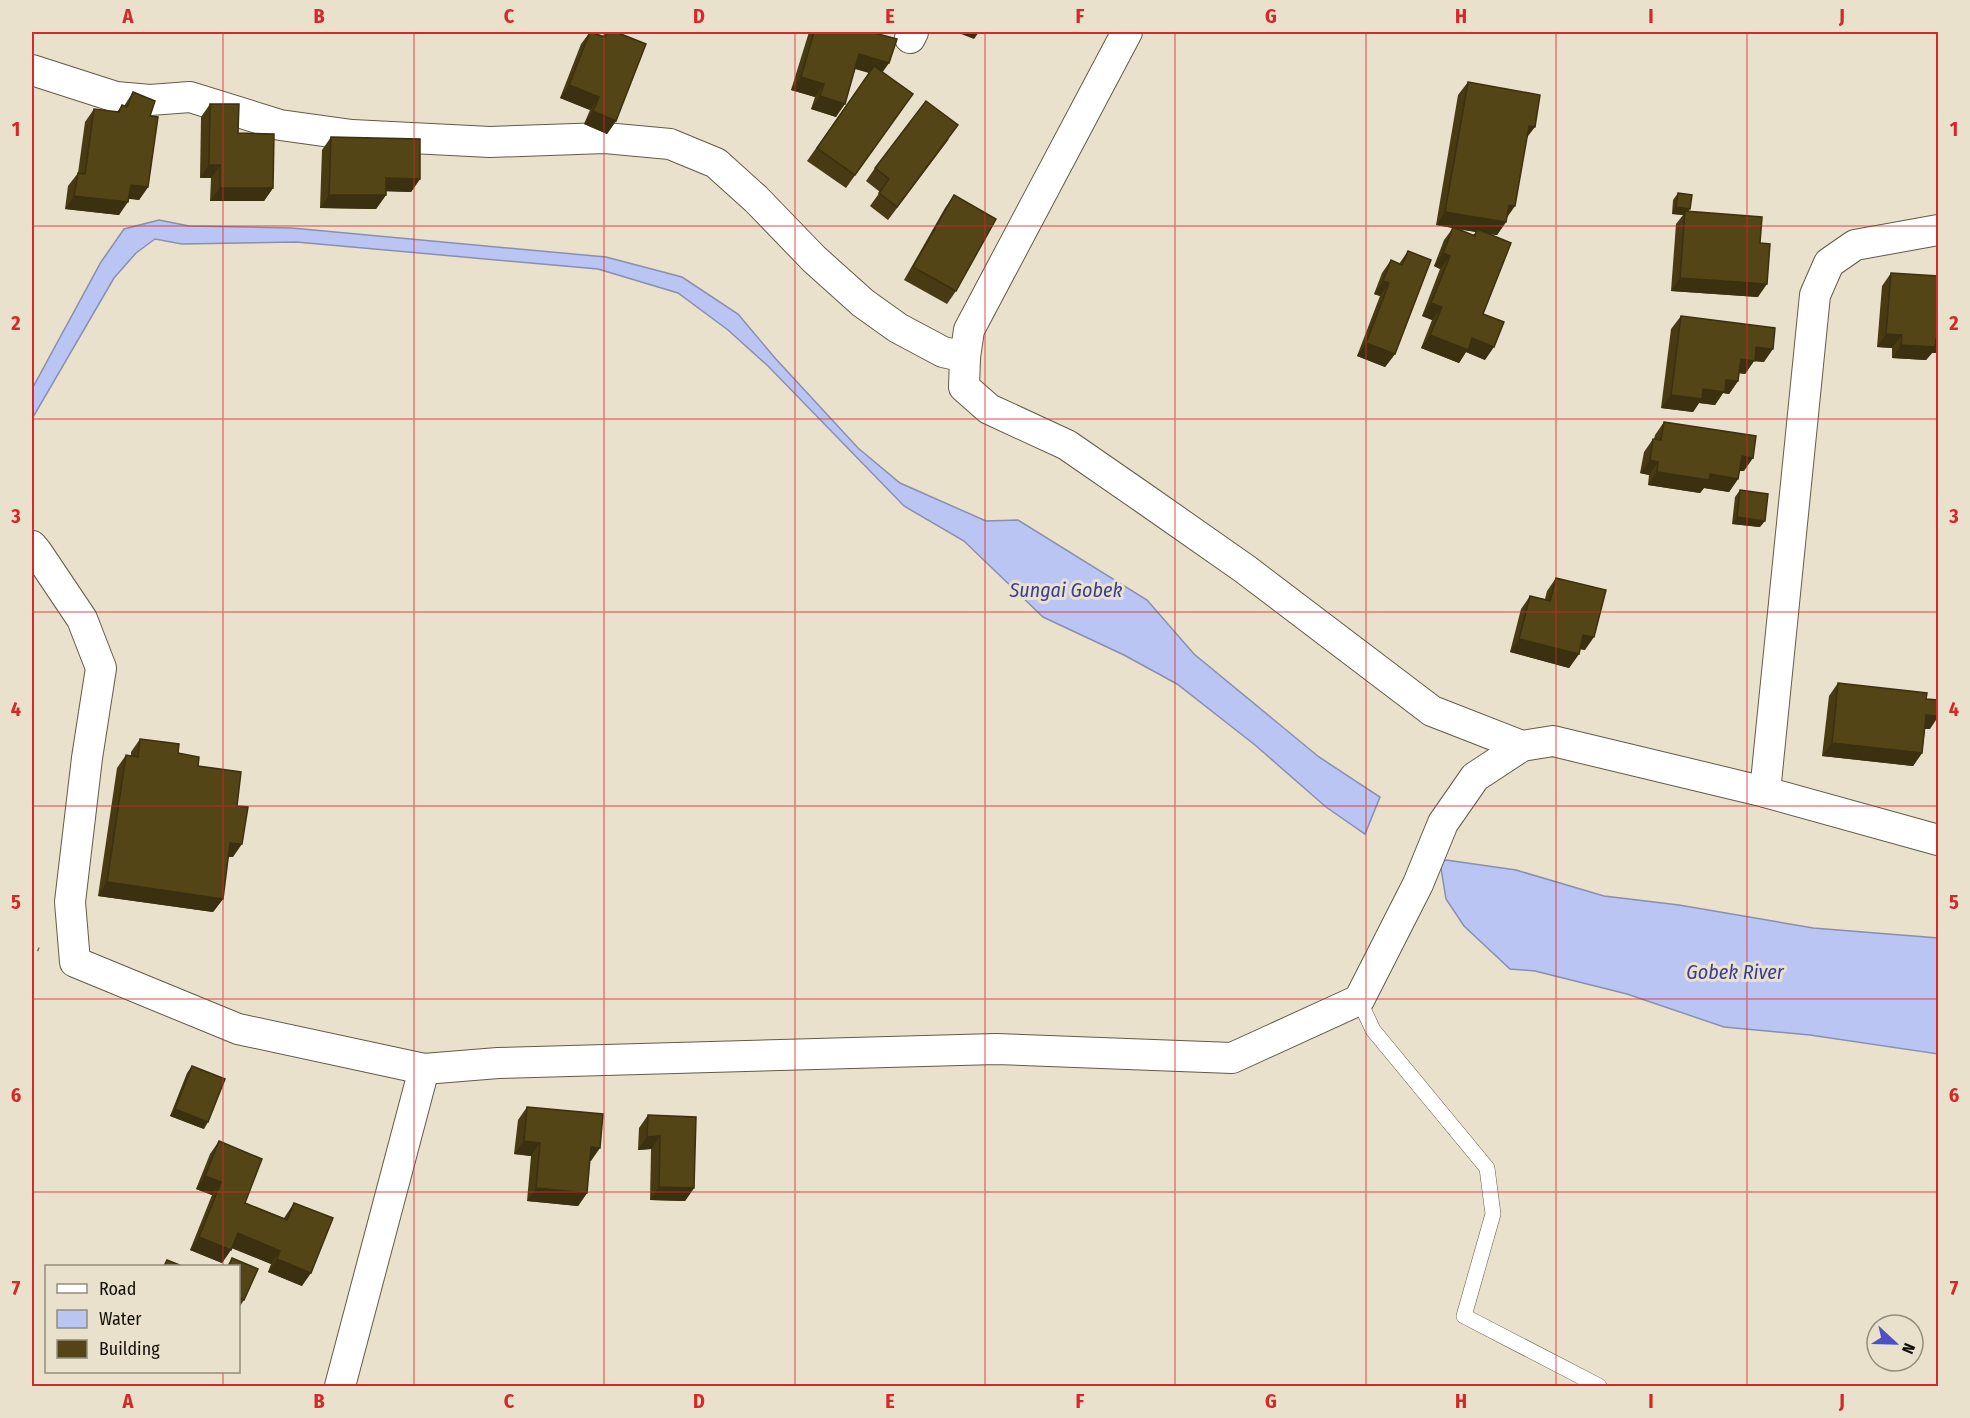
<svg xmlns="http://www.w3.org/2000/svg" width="1970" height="1418" font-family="'Fira Sans Condensed',sans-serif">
	<rect width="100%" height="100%" fill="#e9e1cb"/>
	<g fill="#bbc5f4" stroke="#898fae" stroke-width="1.5">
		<polygon points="159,220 189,226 292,228 606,257 682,277 738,314 775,358 858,448 900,483 986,521 1018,520 1147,600 1194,654 1319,757 1380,797 1365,834 1326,807 1255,745 1177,684 1124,655 1043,617 964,541 904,506 768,366 728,330 678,293 598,269 296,242 182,244 155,239 136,253 114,278 32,419 32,389 101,262 124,229"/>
		<polygon points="1446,860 1516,870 1604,896 1679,905 1813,928 1938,938 1938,1054 1810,1035 1724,1027 1627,994 1535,971 1510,969 1464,926 1446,899 1440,862"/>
	</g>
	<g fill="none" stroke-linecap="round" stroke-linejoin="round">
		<defs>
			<polyline id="service" points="1359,1000 1373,1030 1487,1168 1493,1214 1464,1316 1599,1386"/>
			<g id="minor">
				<polyline points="1127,32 969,330 965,357 964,387 989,409 1067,445 1145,499 1245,569 1432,711 1522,746"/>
				<polyline points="910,38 913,32"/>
				<polyline points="32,70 116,97 150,100 190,97 280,125 352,135 490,142 605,138 670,144 716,163 756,199 814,259 863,303 898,328 943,352 965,357"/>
				<polyline points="32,546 37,552 82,619 101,668 87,758 70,902 75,962 238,1029 424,1069 498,1063 996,1049 1232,1058 1359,1000 1418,884 1443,823 1475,777 1522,746 1553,741 1765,792 1938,840"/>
				<polyline points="1765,792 1815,295 1829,263 1855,245 1938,230"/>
				<polyline points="340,1386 424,1069"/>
			</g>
		</defs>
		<use href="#service" stroke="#625b48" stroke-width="16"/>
		<use href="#minor" stroke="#625b48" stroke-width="32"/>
		<polyline stroke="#746f61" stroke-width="4" stroke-dasharray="1.5 4.5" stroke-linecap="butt" points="32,947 40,950"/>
		<use href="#service" stroke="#fff" stroke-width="15"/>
		<use href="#minor" stroke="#fff" stroke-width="30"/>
	</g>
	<g fill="#483b13" fill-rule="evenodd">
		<polygon points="590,32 603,36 606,32 616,32 616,121 607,134 584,124 590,110 560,98 581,44"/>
		<polygon points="809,32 871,32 883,73 913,94 846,188 807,161 869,73 855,69 836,117 811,109 815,97 791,90"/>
		<path d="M 1468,82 L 1527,139 L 1506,222 L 1497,235 L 1488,234 L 1483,314 L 1485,360 L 1466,352 L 1459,363 L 1421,348 L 1432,320 L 1422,316 L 1440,269 L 1434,266 L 1444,240 L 1453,228 L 1436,225 L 1458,95 ZM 1457,229 L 1476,232 L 1473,235 Z"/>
		<polygon points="133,92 150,116 148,187 139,200 128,198 119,215 65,209 68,186 78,173 85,122 94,109 117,112 122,105 124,106"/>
		<polygon points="210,104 238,133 273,188 264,201 210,201 211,178 200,178 201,117"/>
		<polygon points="331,137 420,179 411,192 386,191 386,195 376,209 320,208 322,150"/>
		<polygon points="949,139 888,220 870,206 880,192 866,181 875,168"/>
		<polygon points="1678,193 1688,212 1760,243 1758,297 1671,291 1676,224 1683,215 1672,214 1673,200"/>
		<polygon points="954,195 956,291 947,304 904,280 945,208"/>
		<polygon points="1408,251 1395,354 1385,367 1357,356 1380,296 1374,294 1382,273 1391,260 1399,264"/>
		<polygon points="1891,273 1938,276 1938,353 1932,353 1926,360 1892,358 1892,348 1877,347 1882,286"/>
		<polygon points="1681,316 1764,362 1754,361 1745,374 1739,373 1738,381 1729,394 1723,393 1715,405 1699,403 1693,412 1661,408 1671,329"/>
		<polygon points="1664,422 1744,471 1739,471 1738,479 1729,492 1704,488 1700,493 1648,485 1649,475 1640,473 1644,452 1653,439 1654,439 1655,435"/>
		<polygon points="1740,490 1760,527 1732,524 1735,497"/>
		<polygon points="1556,578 1585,650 1580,649 1579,654 1569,668 1510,652 1521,609 1530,596 1545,599 1547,591"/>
		<polygon points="1838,683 1926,699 1930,729 1925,729 1922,753 1913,766 1822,756 1829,696"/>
		<polygon points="140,739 178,753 198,766 233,857 228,857 223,899 213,912 98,896 117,768 126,755 131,756 131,752"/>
		<polygon points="192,1066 204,1129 170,1116 187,1073"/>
		<polygon points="527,1107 591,1161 589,1161 587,1193 578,1206 527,1201 531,1156 514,1154 518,1120"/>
		<polygon points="648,1115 694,1188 685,1201 650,1200 651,1149 638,1150 639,1128"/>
		<polygon points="219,1141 245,1203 284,1218 294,1203 302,1286 268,1272 271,1264 232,1248 222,1263 190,1250 212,1195 196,1189 210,1154"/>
		<polygon points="232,1258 258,1269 244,1300 240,1306 238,1306 238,1266 227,1266"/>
	</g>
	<g fill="#3b300f">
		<polygon points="956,32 979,32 974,39"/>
		<polygon points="859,54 889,63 880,76 850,67"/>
		<polygon points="801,77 824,84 815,97 791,90"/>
		<polygon points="569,85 599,97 590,110 560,98"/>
		<polygon points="820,96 845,104 836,117 811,109"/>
		<polygon points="593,111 616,121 607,134 584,124"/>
		<polygon points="1529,126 1535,127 1525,140"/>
		<polygon points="209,165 220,165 211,178 200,178"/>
		<polygon points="386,178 420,179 411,192 377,191"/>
		<polygon points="131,185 148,187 139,200 121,198"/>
		<polygon points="220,188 273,188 264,201 210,201"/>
		<polygon points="329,195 386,195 376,209 320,208"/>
		<polygon points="74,196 128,202 119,215 65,209"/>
		<polygon points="1509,205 1515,206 1506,219"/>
		<polygon points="1676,207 1690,209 1685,216 1685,211 1683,215 1672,214"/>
		<polygon points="1445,212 1506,222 1497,235 1476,232 1477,229 1476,232 1436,225"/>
		<polygon points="1443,253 1450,256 1440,269 1434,266"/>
		<polygon points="1680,278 1767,284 1758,297 1671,291"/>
		<polygon points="1383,281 1389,283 1380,296 1374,294"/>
		<polygon points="1431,303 1442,307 1432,320 1422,316"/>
		<polygon points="1886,334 1902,335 1892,348 1877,347"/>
		<polygon points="1430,335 1472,338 1494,347 1485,360 1466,352 1459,363 1421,348"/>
		<polygon points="1936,339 1938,340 1938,353 1932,353 1926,360 1892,358 1901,345"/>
		<polygon points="1366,343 1395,354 1385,367 1357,356"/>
		<polygon points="1756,347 1773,349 1764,362 1754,361 1745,374 1732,372 1741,359"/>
		<polygon points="1726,380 1738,381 1729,394 1723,393 1715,405 1699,403 1693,412 1661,408 1671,395 1703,389"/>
		<polygon points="1742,456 1753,458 1744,471 1733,470"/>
		<polygon points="1650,460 1658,462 1649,475 1640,473"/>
		<polygon points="1657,472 1710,474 1738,479 1729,492 1704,488 1700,493 1648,485"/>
		<polygon points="1737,517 1765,521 1760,527 1732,524"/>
		<polygon points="1583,635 1594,637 1585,650 1574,648"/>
		<polygon points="1519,639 1579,654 1569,668 1510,652"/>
		<polygon points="1926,715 1938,716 1938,717 1930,729 1917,728"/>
		<polygon points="1832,743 1922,753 1913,766 1822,756"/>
		<polygon points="230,843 242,844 233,857 221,856"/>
		<polygon points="107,882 223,899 213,912 98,896"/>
		<polygon points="175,1109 208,1122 204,1129 170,1116"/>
		<polygon points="660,1136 651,1149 638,1150 647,1137"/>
		<polygon points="524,1141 540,1143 531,1156 514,1154"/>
		<polygon points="591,1147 600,1148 591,1161 581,1161"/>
		<polygon points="205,1176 221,1182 212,1195 196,1189"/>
		<polygon points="659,1187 694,1188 685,1201 650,1200"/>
		<polygon points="536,1188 587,1193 578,1206 527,1201"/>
		<polygon points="238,1233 280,1251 271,1264 229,1247"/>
		<polygon points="199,1237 231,1250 222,1263 190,1250"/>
		<polygon points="277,1259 311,1273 302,1286 268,1272"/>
	</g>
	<g fill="#544516" stroke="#3b300f" stroke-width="1.5">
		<polygon points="590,32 605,37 607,32 616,32 646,44 616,121 593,111 599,97 569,85"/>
		<polygon points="814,32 871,32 897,39 889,63 859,54 845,104 820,96 824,84 801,77"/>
		<polygon points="874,66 913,94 855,175 817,148"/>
		<polygon points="1468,82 1540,95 1535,127 1529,126 1515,206 1509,205 1506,222 1445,212"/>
		<polygon points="133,92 155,101 150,116 158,117 148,187 131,185 128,202 74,196 78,173 85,174 94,109 119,112 122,105 127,107"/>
		<polygon points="926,101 958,125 897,207 879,193 889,179 875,168"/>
		<polygon points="210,104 239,104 238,133 274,134 273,188 220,188 220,165 209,165"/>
		<polygon points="331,137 420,139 420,179 386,178 386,195 329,195"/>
		<polygon points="1678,193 1692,195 1690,209 1676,207"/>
		<polygon points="954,195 996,219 956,291 913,267"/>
		<polygon points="1685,211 1762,217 1760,243 1770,244 1767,284 1680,278"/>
		<polygon points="1453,227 1475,236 1477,229 1511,243 1483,314 1504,322 1494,347 1472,338 1468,350 1430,335 1442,307 1431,303 1450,256 1443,253"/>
		<polygon points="1408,251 1431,260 1395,354 1366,343 1389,283 1383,281 1391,260 1402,265"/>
		<polygon points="1891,273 1938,276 1938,340 1936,339 1935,347 1901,345 1902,335 1886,334"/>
		<polygon points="1681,316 1775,328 1773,349 1756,347 1755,361 1741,359 1738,381 1726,380 1725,392 1703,389 1702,399 1671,395"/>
		<polygon points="1664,422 1756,436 1753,458 1742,456 1738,479 1710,474 1709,480 1657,472 1658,462 1650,460 1653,439 1661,440"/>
		<polygon points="1740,490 1768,494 1765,521 1737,517"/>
		<polygon points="1556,578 1606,590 1594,637 1583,635 1579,654 1519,639 1530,596 1550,601"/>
		<polygon points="1838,683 1927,693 1926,699 1938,700 1938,716 1926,715 1922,753 1832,743"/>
		<polygon points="140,739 179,744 178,753 199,757 198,766 241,772 237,806 248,807 242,844 230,843 223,899 107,882 126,755 138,757"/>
		<polygon points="192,1066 225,1079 208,1122 175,1109"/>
		<polygon points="527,1107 603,1114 600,1148 591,1147 587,1193 536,1188 540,1143 524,1141"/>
		<polygon points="648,1115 696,1117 694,1188 659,1187 660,1136 647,1137"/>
		<polygon points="219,1141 262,1159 245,1203 287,1220 294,1203 333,1218 311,1273 277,1259 280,1251 238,1233 231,1250 199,1237 221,1182 205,1176"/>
		<polygon points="232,1258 258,1269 244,1300 238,1297 238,1266 229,1266"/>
		<polygon points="167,1260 182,1266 164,1266"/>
	</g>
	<path fill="none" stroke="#d62828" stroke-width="1.5" stroke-opacity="0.55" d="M 223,32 L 223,1266M 414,32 L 414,1386M 604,32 L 604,1386M 795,32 L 795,1386M 985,32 L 985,1386M 1175,32 L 1175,1386M 1366,32 L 1366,1386M 1556,32 L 1556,1386M 1747,32 L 1747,1386M 32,226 L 1938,226M 32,419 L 1938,419M 32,612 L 1938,612M 32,806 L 1938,806M 32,999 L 1938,999M 32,1192 L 1938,1192M 223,1372 L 223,1386"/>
	<g text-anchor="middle" stroke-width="6" stroke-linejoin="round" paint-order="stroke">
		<g font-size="20" font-style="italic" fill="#393e95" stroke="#e9e1cb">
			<text x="1066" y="597">Sungai Gobek</text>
			<text x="1735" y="979">Gobek River</text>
		</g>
	</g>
	<rect width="1970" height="1418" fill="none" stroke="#e9e1cb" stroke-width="66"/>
	<rect x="45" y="1265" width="195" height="108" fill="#e9e1cb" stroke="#938d7d" stroke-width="1.5"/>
	<rect x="57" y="1284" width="30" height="9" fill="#ffffff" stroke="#938d7d" stroke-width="1.5"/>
	<text x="99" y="1295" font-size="18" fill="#131009">Road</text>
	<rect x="57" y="1310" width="30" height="18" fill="#bbc5f4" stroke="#938d7d" stroke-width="1.5"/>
	<text x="99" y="1325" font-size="18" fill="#131009">Water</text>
	<rect x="57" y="1340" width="30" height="18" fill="#544516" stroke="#938d7d" stroke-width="1.5"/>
	<text x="99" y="1355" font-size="18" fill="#131009">Building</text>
	<g transform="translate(1895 1343) rotate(112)"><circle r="28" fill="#e9e1cb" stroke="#938d7d" stroke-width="1.5"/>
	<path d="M0-4.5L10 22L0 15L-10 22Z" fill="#4b50c6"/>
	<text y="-9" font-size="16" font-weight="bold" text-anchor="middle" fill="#131009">N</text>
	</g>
	<rect x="33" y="33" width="1904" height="1352" fill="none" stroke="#d62828" stroke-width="2"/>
	<g font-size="20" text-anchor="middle" font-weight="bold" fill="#d62828">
		<text x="128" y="23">A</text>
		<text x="319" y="23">B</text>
		<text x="509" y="23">C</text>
		<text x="699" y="23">D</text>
		<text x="890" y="23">E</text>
		<text x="1080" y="23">F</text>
		<text x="1271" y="23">G</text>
		<text x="1461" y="23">H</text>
		<text x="1651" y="23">I</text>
		<text x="1842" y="23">J</text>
		<text x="16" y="136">1</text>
		<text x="1954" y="136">1</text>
		<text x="16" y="330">2</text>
		<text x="1954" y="330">2</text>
		<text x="16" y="523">3</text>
		<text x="1954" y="523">3</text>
		<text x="16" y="716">4</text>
		<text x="1954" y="716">4</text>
		<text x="16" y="909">5</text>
		<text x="1954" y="909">5</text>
		<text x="16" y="1102">6</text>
		<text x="1954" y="1102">6</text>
		<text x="16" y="1295">7</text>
		<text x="1954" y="1295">7</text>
		<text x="128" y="1408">A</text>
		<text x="319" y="1408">B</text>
		<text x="509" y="1408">C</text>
		<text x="699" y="1408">D</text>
		<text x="890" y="1408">E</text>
		<text x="1080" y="1408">F</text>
		<text x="1271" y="1408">G</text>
		<text x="1461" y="1408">H</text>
		<text x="1651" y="1408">I</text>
		<text x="1842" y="1408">J</text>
	</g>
</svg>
